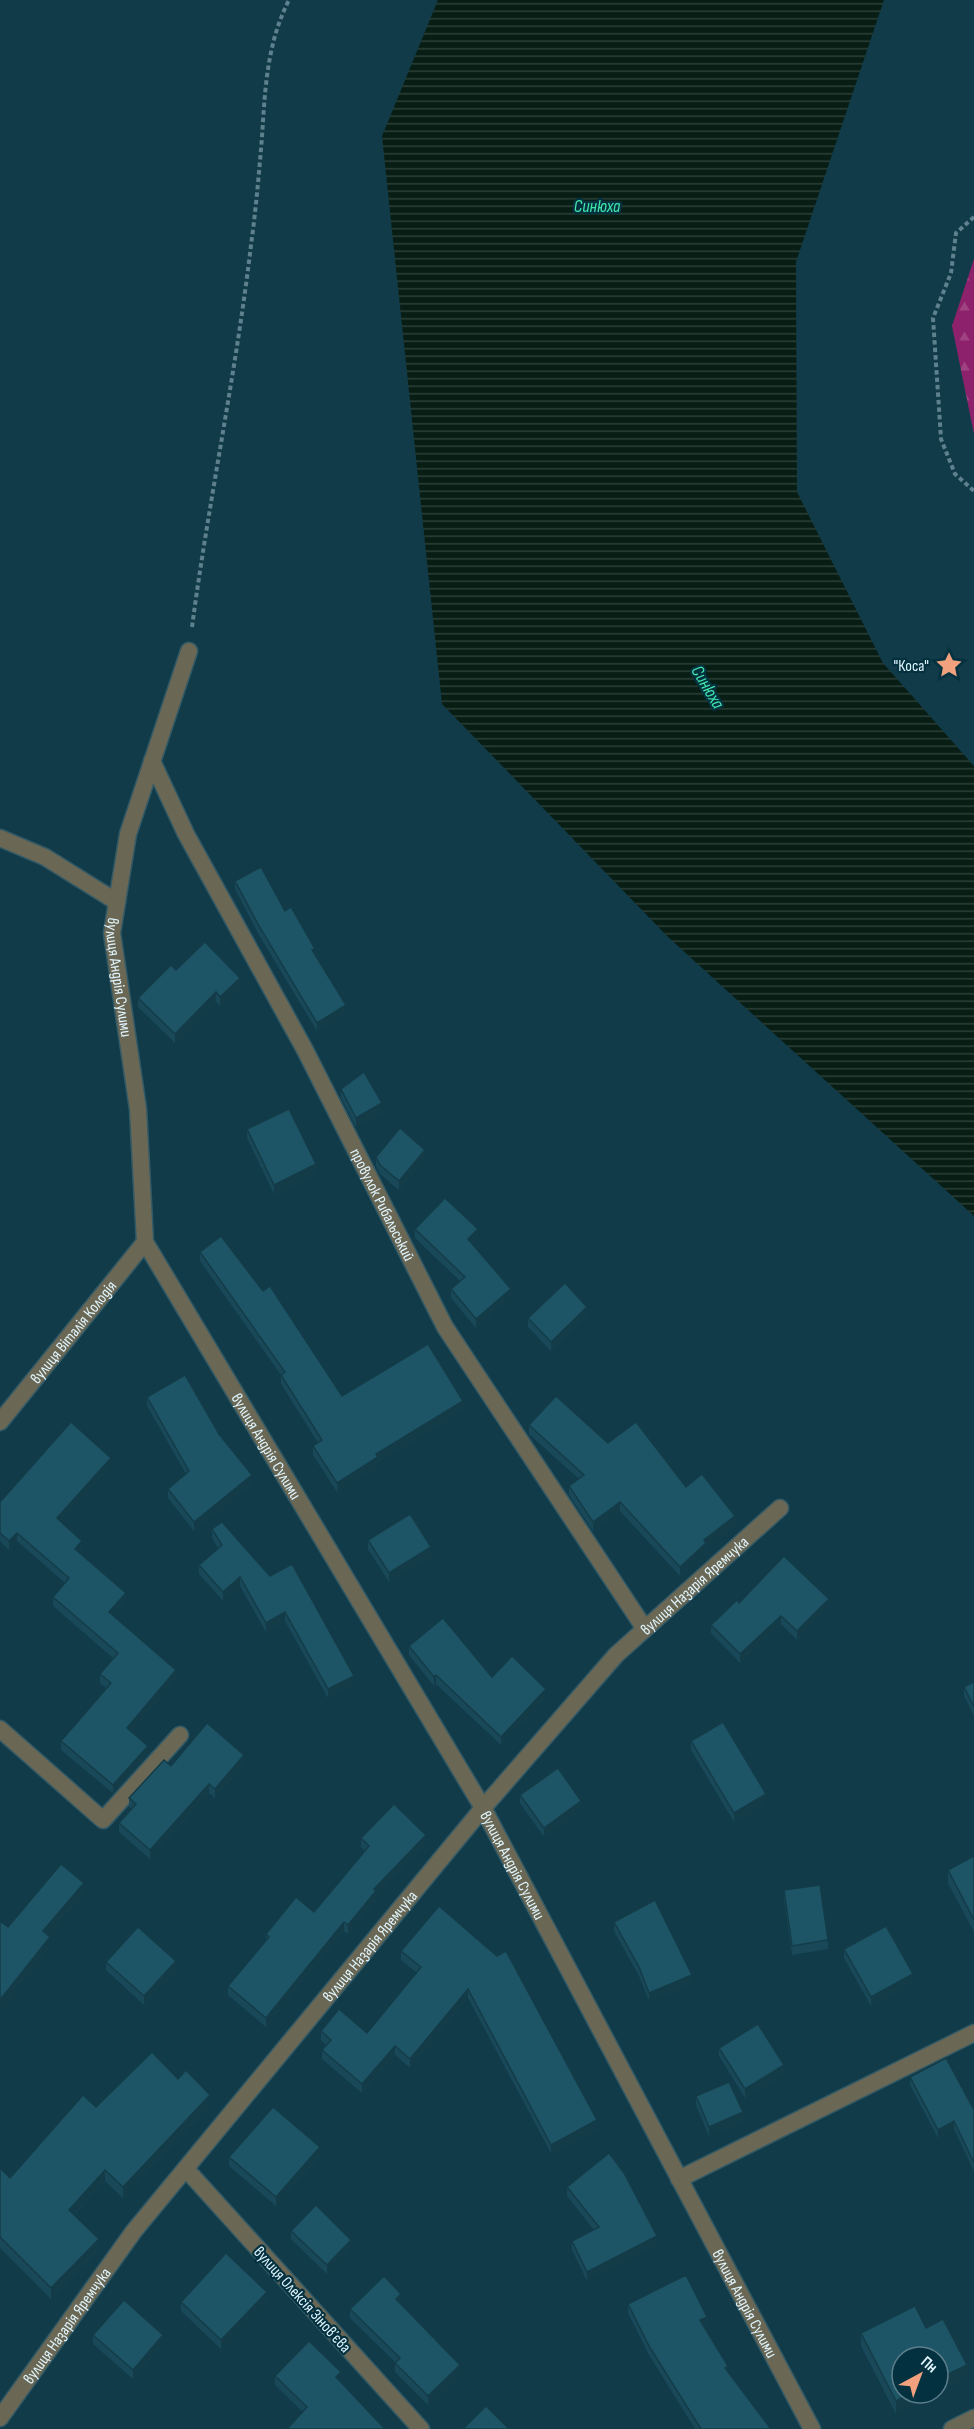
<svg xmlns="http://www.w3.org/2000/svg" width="974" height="2429" font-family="'Sofia Sans Condensed',sans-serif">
	<defs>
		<pattern id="forest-firs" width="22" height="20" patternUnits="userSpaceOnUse" patternTransform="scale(1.5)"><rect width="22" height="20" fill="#8e216b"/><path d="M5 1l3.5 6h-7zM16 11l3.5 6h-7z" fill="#9e4281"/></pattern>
		<pattern id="water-rules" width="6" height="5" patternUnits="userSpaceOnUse" patternTransform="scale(1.5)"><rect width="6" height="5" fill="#081e15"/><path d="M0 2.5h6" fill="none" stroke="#2c3f38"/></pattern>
	</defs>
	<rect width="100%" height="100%" fill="#113b49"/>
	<polygon fill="url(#forest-firs)" points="974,259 974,434 952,326"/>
	<polygon fill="url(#water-rules)" points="438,0 884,0 796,262 797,492 883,663 974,766 974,1216 668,937 442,704 382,136"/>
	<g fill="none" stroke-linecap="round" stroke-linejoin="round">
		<defs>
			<polyline id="service" points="0,838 45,857 117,902"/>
			<g id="minor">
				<path id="s1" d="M 189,651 L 128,834 L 112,933 L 138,1109 L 145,1242 L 483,1808 L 812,2429"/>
				<path id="s2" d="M 152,761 L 186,834 L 305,1050 L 445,1327 L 645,1629"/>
				<path id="s3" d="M 0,1422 L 145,1242"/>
				<polyline points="0,1729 103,1820 180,1735"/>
				<polyline points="186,2169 421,2429"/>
				<polyline points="679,2179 974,2033"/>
				<path id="s4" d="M 0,2418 L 134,2231 L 483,1808 L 616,1655 L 780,1508"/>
				<polyline points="952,2429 974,2418"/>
			</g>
		</defs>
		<use href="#service" stroke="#325966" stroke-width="19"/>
		<use href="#minor" stroke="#325966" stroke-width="19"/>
		<g stroke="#5e818d" stroke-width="4" stroke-dasharray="4.5 3" stroke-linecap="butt">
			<polyline points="974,217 956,233 951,273 933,318 941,439 955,474 974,491"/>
			<path d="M 192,627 C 209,499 236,373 251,245 C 256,209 259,173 262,137 C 265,89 267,43 289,0"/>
		</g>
		<use href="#service" stroke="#6a6855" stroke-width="16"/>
		<use href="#minor" stroke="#6a6855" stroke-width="16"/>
	</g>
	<g fill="#194959">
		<polygon points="235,881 285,911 315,955 346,1013 317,1031 259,935 235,889"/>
		<polygon points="240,987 220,1006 216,1001 175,1043 138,1007 138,998"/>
		<polygon points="341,1089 382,1112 356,1127 341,1098"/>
		<polygon points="247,1129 316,1173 274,1194 247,1138"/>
		<polygon points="376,1157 425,1158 399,1190 380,1174 376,1166"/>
		<polygon points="415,1229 478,1238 472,1244 511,1298 476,1328 451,1298 451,1289 460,1281 415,1238"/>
		<polygon points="200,1252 342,1396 463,1410 378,1462 378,1466 337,1492 313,1455 313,1446 318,1443 281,1384 281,1375 200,1261"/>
		<polygon points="587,1315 551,1351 528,1327 528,1318"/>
		<polygon points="147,1397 252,1484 194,1531 168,1498 168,1489 186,1474 147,1406"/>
		<polygon points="529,1425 608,1443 686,1487 735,1525 706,1548 706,1551 680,1576 620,1511 593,1531 569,1495 569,1486 579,1479 529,1434"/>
		<polygon points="111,1466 61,1522 82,1550 80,1553 126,1601 113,1616 176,1679 131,1732 148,1755 113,1793 61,1750 61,1741 106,1688 100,1683 100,1674 113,1658 53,1606 53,1597 65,1583 17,1541 9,1550 0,1541 0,1502"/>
		<polygon points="212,1529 354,1684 328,1698 285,1621 266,1632 240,1586 223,1601 199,1574 199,1565 218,1548 212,1538"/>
		<polygon points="368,1540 431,1556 389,1582 368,1549"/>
		<polygon points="739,1603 829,1607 797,1640 781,1624 740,1663 711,1633 711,1625"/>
		<polygon points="409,1646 492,1677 546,1698 501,1745 436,1684 434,1686 409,1655"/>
		<polygon points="974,1682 974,1716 964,1696 964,1687"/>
		<polygon points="691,1741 766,1803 734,1822 691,1750"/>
		<polygon points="244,1764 215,1798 209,1793 150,1859 119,1832 119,1823 131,1809 129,1807 129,1798 171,1766"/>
		<polygon points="520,1795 581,1810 544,1837 520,1803"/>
		<polygon points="361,1838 426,1844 376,1896 376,1900 348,1934 344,1931 266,2027 228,1995 228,1986 266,1941 266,1934 314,1912 365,1851 361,1847"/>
		<polygon points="974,1856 974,1932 948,1883 948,1870"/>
		<polygon points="784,1890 828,1940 828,1949 792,1955 784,1899"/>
		<polygon points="439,1906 597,2129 551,2153 468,1998 410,2068 395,2055 362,2093 322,2059 322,2050 326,2045 321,2040 321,2031 367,2033 417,1973 401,1960 401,1951"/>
		<polygon points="614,1922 692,1984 649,2001 639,1976 614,1931"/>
		<polygon points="844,1949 913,1982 871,2006 844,1958"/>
		<polygon points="106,1962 176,1970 144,2005 106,1970"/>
		<polygon points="719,2048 784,2074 745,2098 719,2056"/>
		<polygon points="910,2077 974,2110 974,2171 954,2129 938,2138 910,2085"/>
		<polygon points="178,2079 210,2106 123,2198 105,2181 74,2215 99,2250 51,2299 0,2248 0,2168 10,2178 96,2107"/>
		<polygon points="696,2096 743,2121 709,2136 696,2105"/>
		<polygon points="320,2156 276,2206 229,2166 229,2157"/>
		<polygon points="567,2187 657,2245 587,2281 572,2250 572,2241 594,2230 567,2196"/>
		<polygon points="291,2231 351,2249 327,2274 291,2239"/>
		<polygon points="267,2301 221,2349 181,2311 181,2302"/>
		<polygon points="401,2303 400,2304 460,2374 428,2405 395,2372 395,2362 350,2318 350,2309"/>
		<polygon points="628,2304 707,2326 704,2327 728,2372 771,2429 695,2429 649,2355 628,2313"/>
		<polygon points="926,2328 967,2377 938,2392 938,2357 896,2414 861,2346 861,2333"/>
		<polygon points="93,2335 163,2344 133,2379 93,2344"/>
		<polygon points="275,2376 341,2381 303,2412 275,2385"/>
	</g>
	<g fill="#143c48">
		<polygon points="240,978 240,987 220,1006 220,997"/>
		<polygon points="216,992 216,1001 175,1043 175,1034"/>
		<polygon points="346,1005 346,1013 317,1031 317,1023"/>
		<polygon points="382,1103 382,1112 356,1127 356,1118"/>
		<polygon points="425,1150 425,1158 399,1190 399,1181"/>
		<polygon points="316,1164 316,1173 274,1194 274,1185"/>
		<polygon points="478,1229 478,1238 468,1248 468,1239"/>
		<polygon points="511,1289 511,1298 476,1328 476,1319"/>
		<polygon points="587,1307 587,1315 551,1351 551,1342"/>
		<polygon points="463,1401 463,1410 378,1462 378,1466 337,1492 337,1483 376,1454"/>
		<polygon points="111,1458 111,1466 57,1527 57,1518"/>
		<polygon points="252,1475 252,1484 194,1531 194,1522"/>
		<polygon points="620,1502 620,1511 593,1531 593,1522"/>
		<polygon points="735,1516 735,1525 706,1548 706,1551 680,1576 680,1567 704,1540"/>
		<polygon points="17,1533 17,1541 9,1550 9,1541"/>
		<polygon points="82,1541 82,1550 75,1558 75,1549"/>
		<polygon points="431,1547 431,1556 389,1582 389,1573"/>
		<polygon points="240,1577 240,1586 223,1601 223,1592"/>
		<polygon points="126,1593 126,1601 109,1621 109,1612"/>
		<polygon points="3,1599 3,1610 0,1614 0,1603"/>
		<polygon points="829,1599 829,1607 797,1640 797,1631"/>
		<polygon points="285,1612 285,1621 266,1632 266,1623"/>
		<polygon points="781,1616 781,1624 740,1663 740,1654"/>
		<polygon points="176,1670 176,1679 127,1737 127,1728"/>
		<polygon points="436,1675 436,1684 434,1686 434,1677"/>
		<polygon points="354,1676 354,1684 328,1698 328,1689"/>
		<polygon points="546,1689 546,1698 501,1745 501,1737"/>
		<polygon points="148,1746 148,1755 113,1793 113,1785"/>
		<polygon points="244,1755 244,1764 215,1798 215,1789"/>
		<polygon points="209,1784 209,1793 150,1859 150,1850"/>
		<polygon points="766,1794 766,1803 734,1822 734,1813"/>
		<polygon points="581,1801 581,1810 544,1837 544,1828"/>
		<polygon points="426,1835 426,1844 376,1896 376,1900 348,1934 348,1925 374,1889"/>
		<polygon points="84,1883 84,1895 43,1944 43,1931"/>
		<polygon points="344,1922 344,1931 266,2027 266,2018"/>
		<polygon points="50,1937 50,1949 0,2012 0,2000"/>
		<polygon points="176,1961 176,1970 144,2005 144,1996"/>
		<polygon points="913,1974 913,1982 871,2006 871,1997"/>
		<polygon points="692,1975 692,1984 649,2001 649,1993"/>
		<polygon points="468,1989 468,1998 410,2068 410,2059"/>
		<polygon points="395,2046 395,2055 362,2093 362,2084"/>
		<polygon points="784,2065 784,2074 745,2098 745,2089"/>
		<polygon points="210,2095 210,2106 123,2198 123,2187"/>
		<polygon points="743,2112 743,2121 709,2136 709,2127"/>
		<polygon points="597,2120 597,2129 551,2153 551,2145"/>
		<polygon points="954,2121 954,2129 938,2138 938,2130"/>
		<polygon points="320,2147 320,2156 276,2206 276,2197"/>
		<polygon points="105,2170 105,2181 69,2220 69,2210"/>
		<polygon points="657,2236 657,2245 587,2281 587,2272"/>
		<polygon points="99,2239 99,2250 51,2299 51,2288"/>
		<polygon points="351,2240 351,2249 327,2274 327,2265"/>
		<polygon points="267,2292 267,2301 221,2349 221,2340"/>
		<polygon points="401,2294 401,2303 396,2308 396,2299"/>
		<polygon points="707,2317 707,2326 700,2329 700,2320"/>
		<polygon points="163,2335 163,2344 133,2379 133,2370"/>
		<polygon points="460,2365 460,2374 428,2405 428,2396"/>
		<polygon points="967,2365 967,2377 938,2392 938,2379"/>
		<polygon points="341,2372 341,2381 336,2386 336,2377"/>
		<polygon points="911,2393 936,2393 896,2414 896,2401"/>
	</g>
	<g fill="#1d5567" stroke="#143c48" stroke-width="1.5">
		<polygon points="261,867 285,911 291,907 315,949 312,950 346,1005 317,1023 259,926 235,881"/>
		<polygon points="205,942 240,978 220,997 216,992 175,1034 138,998 171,965 176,970"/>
		<polygon points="364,1072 382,1103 356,1118 341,1089"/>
		<polygon points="289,1109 316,1164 274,1185 247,1129"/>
		<polygon points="400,1128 425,1150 399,1181 380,1165 376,1157"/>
		<polygon points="445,1198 478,1229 468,1239 511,1289 476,1319 451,1289 465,1277 415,1229"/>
		<polygon points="221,1236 263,1291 270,1286 342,1396 428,1344 463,1401 376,1454 378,1457 337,1483 313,1446 322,1440 281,1375 285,1372 200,1252"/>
		<polygon points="565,1283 587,1307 551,1342 528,1318"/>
		<polygon points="185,1375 219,1434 252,1475 194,1522 168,1489 189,1471 147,1397"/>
		<polygon points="556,1396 608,1443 636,1422 686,1487 702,1474 735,1516 704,1540 706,1543 680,1567 620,1502 593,1522 569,1486 584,1475 529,1425"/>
		<polygon points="71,1422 111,1458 57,1518 82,1541 75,1549 126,1593 109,1612 176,1670 127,1728 148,1746 113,1785 61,1741 111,1683 100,1674 118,1653 53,1597 69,1578 17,1533 9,1541 0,1533 0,1502"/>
		<polygon points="410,1514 431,1547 389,1573 368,1540"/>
		<polygon points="222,1522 270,1576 292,1564 354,1676 328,1689 285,1612 266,1623 240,1577 223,1592 199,1565 222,1545 212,1529"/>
		<polygon points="784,1556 829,1599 797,1631 781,1616 740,1654 711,1625 737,1600 739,1603"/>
		<polygon points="443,1618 492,1677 512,1656 546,1689 501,1737 436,1675 434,1677 409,1646"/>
		<polygon points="974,1682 974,1707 964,1687"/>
		<polygon points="723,1722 766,1794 734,1813 691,1741"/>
		<polygon points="207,1723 244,1755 215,1789 209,1784 150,1850 119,1823 136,1804 129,1798 164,1760 171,1766"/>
		<polygon points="558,1768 581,1801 544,1828 520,1795"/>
		<polygon points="394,1804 426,1835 374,1889 376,1891 348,1925 344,1922 266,2018 228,1986 269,1937 266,1934 296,1897 314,1912 369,1846 361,1838"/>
		<polygon points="974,1856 974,1920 948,1870"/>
		<polygon points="61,1864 84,1883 43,1931 50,1937 0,2000 0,1921 8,1927"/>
		<polygon points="820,1885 828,1940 792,1946 784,1890"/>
		<polygon points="655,1900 692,1975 649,1993 639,1967 614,1922"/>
		<polygon points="439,1906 497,1956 506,1951 597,2120 551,2145 468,1989 410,2059 395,2046 362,2084 322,2050 331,2040 321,2031 339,2009 367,2033 421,1967 401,1951"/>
		<polygon points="886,1926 913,1974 871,1997 844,1949"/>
		<polygon points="138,1927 176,1961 144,1996 106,1962"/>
		<polygon points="758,2024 784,2065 745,2089 719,2048"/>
		<polygon points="152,2052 178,2079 186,2070 210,2095 123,2187 105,2170 69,2210 99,2239 51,2288 0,2237 0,2168 10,2178 83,2095 96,2107"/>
		<polygon points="946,2058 974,2110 974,2163 954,2121 938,2130 910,2077"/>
		<polygon points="729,2082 743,2112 709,2127 696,2096"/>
		<polygon points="273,2107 320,2147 276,2197 229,2157"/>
		<polygon points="609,2153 624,2173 657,2236 587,2272 572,2241 599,2227 567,2187"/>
		<polygon points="316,2205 351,2240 327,2265 291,2231"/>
		<polygon points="226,2253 267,2292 221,2340 181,2302"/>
		<polygon points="686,2275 707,2317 700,2320 728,2366 725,2368 771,2429 701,2429 649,2346 628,2304"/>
		<polygon points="384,2276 401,2294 396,2299 460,2365 428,2396 395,2363 400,2358 350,2309"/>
		<polygon points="124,2300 163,2335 133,2370 93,2335"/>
		<polygon points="915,2306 926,2328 943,2319 967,2365 938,2379 938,2357 902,2357 902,2393 911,2393 896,2401 861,2333"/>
		<polygon points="309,2341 341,2372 336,2377 385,2429 287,2429 307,2407 275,2376"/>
		<polygon points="486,2406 509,2429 463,2429"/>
	</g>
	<defs>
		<symbol id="sight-bare" viewBox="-9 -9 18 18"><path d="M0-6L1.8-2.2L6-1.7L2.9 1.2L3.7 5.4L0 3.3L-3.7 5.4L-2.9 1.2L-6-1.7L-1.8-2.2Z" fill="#f2a17e" stroke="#04313f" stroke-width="2.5" paint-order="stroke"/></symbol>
	</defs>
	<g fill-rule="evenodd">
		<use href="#sight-bare" x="930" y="646" width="38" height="38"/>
	</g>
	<g text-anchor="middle" stroke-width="4.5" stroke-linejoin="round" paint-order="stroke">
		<g font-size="16" fill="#e0f5fe" stroke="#04313f" text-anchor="end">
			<text x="929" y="671">"Коса"</text>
		</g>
		<g font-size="16" fill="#e0f5fe" stroke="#04313f">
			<text dy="6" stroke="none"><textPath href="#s1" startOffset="338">вулиця Андрія Сулими</textPath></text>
			<text dy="6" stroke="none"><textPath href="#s2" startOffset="500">провулок Рибальський</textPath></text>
			<text dy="6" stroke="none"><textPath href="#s3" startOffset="116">вулиця Віталія Колодія</textPath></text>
			<text dy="6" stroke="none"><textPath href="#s1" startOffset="842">вулиця Андрія Сулими</textPath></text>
			<text dy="6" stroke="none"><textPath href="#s4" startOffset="1086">вулиця Назарія Яремчука</textPath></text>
			<text dy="6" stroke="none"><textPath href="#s1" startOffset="1328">вулиця Андрія Сулими</textPath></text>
			<text dy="6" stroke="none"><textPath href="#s4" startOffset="600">вулиця Назарія Яремчука</textPath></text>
			<text transform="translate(303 2299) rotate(48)" y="6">вулиця Олексія Зіновʼєва</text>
			<text dy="6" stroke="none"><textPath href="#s1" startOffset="1824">вулиця Андрія Сулими</textPath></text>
			<text dy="6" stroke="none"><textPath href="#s4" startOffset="114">вулиця Назарія Яремчука</textPath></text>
		</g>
		<g font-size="18" font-style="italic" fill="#41e6aa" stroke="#04313f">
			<text x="597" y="212">Синюха</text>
			<text transform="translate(708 687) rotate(59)" y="6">Синюха</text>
		</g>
	</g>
	<g transform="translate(920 2375) rotate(41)"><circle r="28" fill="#04313f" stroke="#5c7f8b" stroke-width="1.5"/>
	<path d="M0-4.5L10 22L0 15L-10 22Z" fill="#f2a17e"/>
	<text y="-9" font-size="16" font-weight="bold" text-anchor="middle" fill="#e0f5fe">Пн</text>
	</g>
</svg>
